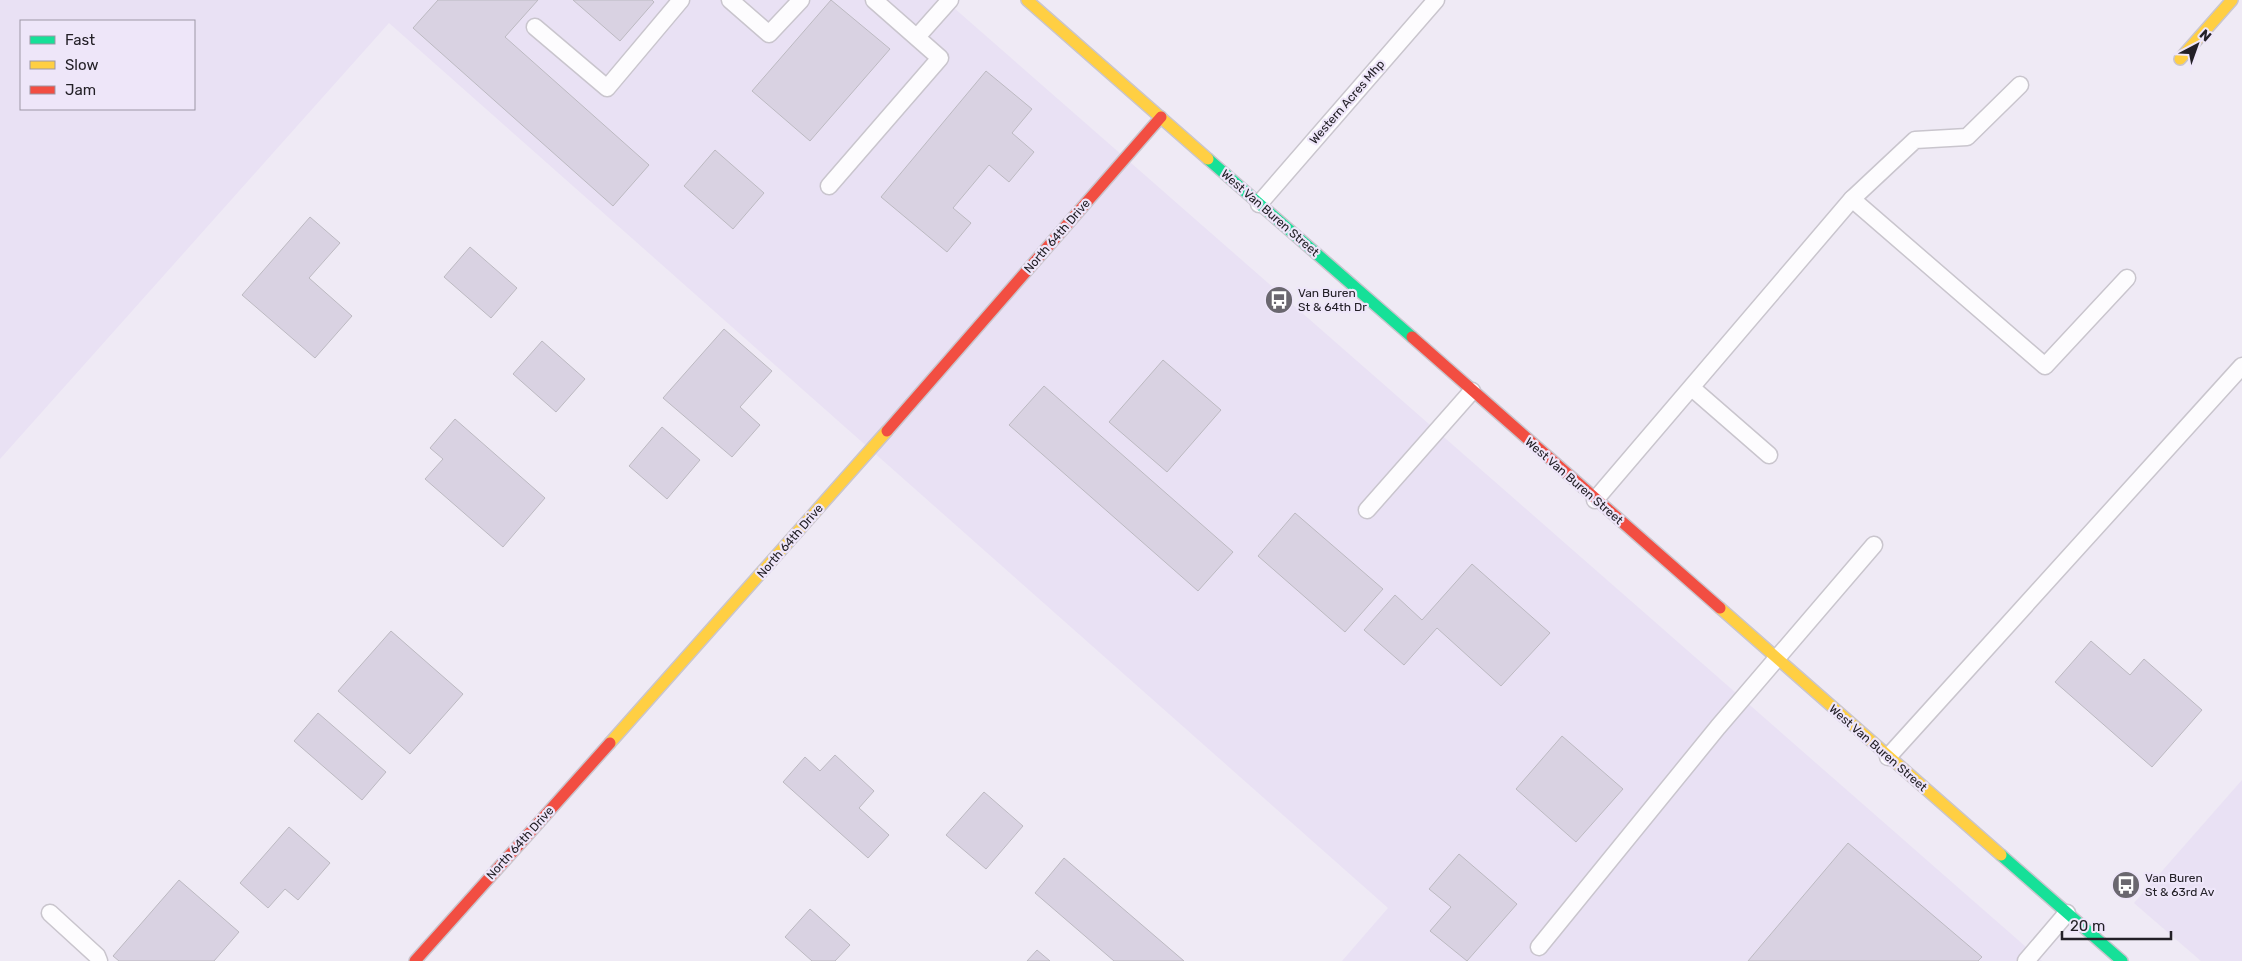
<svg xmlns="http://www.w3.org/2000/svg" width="2242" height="961" font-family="Rubik,sans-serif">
	<rect width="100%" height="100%" fill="#efeaf5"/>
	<g fill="#e9e1f4" fill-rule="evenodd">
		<path d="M 0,0 L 945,0 L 2042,961 L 1342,961 L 1388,908 L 389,23 L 0,459 ZM 21,21 L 194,21 L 194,109 L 21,109 Z"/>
		<polygon points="2242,780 2242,961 2201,961 2134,903"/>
	</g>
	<g fill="#d9d2e2" stroke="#bcb9c1">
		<polygon points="438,0 538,0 505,37 649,165 613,206 413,28"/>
		<polygon points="573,0 652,0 654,2 620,41"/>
		<polygon points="831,0 890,49 810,141 752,91"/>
		<polygon points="986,71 1032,109 1012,133 1034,152 1009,182 989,165 953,208 971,223 947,252 881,197"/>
		<polygon points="715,150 764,193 733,229 684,186"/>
		<polygon points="310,217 340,243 309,278 352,316 315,358 242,295"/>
		<polygon points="470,247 517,288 491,318 444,277"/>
		<polygon points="724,329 772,371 740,407 760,425 732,457 663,398"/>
		<polygon points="542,341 585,379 556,412 513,374"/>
		<polygon points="1163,360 1221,410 1167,472 1109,422"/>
		<polygon points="1044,386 1233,552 1198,591 1009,425"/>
		<polygon points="455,419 545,498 503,547 425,479 443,459 430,448"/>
		<polygon points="662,427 700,460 667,499 629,466"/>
		<polygon points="1295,513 1383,589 1345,632 1258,556"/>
		<polygon points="1472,564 1550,633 1501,686 1437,628 1404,665 1364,630 1395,595 1422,620"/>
		<polygon points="391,631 463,694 410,754 338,691"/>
		<polygon points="2091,641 2130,675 2144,659 2202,710 2152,767 2055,682"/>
		<polygon points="318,713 386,772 362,800 294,741"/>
		<polygon points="1562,736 1623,789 1576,842 1516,789"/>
		<polygon points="835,755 874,791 859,808 889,835 868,858 783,782 805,757 820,771"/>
		<polygon points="984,792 1023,826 986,869 946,835"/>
		<polygon points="289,827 330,863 298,900 285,889 268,908 240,883"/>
		<polygon points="1848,843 1982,957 1978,961 1748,961"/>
		<polygon points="1459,854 1517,904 1467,961 1430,931 1451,907 1429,889"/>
		<polygon points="1064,858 1184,961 1114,961 1035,893"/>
		<polygon points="179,880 239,932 214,961 119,961 113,956"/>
		<polygon points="810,909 850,945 835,961 812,961 785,937"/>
		<polygon points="1037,950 1050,961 1027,961"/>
	</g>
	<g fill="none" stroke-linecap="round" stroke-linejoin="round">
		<defs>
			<g id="lane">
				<polyline points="730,0 769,34 801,0"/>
				<polyline points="535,27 607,88 681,0"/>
				<polyline points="917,37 950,0"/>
				<polyline points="829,186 940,58 874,0"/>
				<polyline points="1852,199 1915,140 1967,137 2020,85"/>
				<polyline points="1259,204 1436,0"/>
				<polyline points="1692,388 1769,455"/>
				<polyline points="1595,500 1852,199 2045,366 2127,278"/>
				<polyline points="1367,510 1472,391"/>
				<polyline points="1888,757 2242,366"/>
				<polyline points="50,913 97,956 99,961"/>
				<polyline points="1539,947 1718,727 1874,545"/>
				<polyline points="2026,961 2067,913"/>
			</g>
			<g id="fast">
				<polyline points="1208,159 1412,337"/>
				<polyline points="2001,855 2122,961"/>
			</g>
			<g id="slow">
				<polyline points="1027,0 1208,159"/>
				<polyline points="2180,59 2232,0"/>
				<polyline points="1720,608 2001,855"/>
				<polyline points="610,743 887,431"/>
			</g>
			<g id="jam">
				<polyline points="1412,337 1720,608"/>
				<polyline points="887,431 1161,117"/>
				<polyline points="415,961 610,743"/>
			</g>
		</defs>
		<use href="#lane" stroke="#c9c5cd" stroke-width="19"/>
		<use href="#fast" stroke="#c9c5cd" stroke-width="14"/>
		<use href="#slow" stroke="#c9c5cd" stroke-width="14"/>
		<use href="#jam" stroke="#c9c5cd" stroke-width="14"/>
		<use href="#lane" stroke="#fdfcfe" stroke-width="16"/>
		<use href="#fast" stroke="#16e098" stroke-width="11"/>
		<use href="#slow" stroke="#ffcf43" stroke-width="11"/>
		<use href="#jam" stroke="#f24e42" stroke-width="11"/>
	</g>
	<defs>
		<symbol id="bus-disc" viewBox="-11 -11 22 22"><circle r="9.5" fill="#6a676f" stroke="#eee6f9"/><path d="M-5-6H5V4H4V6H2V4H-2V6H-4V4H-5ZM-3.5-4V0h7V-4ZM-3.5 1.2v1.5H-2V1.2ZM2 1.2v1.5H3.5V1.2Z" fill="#fff"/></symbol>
	</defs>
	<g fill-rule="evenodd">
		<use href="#bus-disc" x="1263" y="284" width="32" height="32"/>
		<use href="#bus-disc" x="2110" y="869" width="32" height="32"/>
	</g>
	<g text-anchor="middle" stroke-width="4.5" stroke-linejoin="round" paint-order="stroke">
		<g font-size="12" fill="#232027" stroke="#eee6f9">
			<text transform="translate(1347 102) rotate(-49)" y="4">Western Acres Mhp</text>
			<text transform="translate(1270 213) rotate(41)" y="4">West Van Buren Street</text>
			<text transform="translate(1057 236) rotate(-49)" y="4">North 64th Drive</text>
			<text transform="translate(1574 481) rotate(41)" y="4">West Van Buren Street</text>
			<text transform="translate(790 541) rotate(-49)" y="4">North 64th Drive</text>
			<text transform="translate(1878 748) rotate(41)" y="4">West Van Buren Street</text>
			<text transform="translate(520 843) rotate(-48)" y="4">North 64th Drive</text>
		</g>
		<g font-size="12" fill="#232027" stroke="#eee6f9" text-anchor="start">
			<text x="1298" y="297">Van Buren<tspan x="1298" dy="14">St &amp; 64th Dr</tspan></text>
			<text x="2145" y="882">Van Buren<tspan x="2145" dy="14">St &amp; 63rd Av</tspan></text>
		</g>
	</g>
	<rect x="20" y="20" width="175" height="90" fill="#eee6f9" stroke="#9d97a5"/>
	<rect x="30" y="36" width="25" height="8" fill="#16e098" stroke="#9d97a5"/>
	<text x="65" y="45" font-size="15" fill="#232027">Fast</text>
	<rect x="30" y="61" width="25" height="8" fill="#ffcf43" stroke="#9d97a5"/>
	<text x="65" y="70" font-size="15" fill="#232027">Slow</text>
	<rect x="30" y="86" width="25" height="8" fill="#f24e42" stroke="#9d97a5"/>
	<text x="65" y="95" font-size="15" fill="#232027">Jam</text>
	<g transform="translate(2197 45) rotate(41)" stroke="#eee6f9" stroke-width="4" paint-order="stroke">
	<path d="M0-4L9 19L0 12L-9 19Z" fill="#232027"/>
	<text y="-8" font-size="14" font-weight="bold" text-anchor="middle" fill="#232027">N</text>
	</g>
	<path d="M2062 931v8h109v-8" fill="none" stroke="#232027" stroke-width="2.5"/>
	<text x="2070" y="931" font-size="15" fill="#232027" stroke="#eee6f9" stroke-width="4" paint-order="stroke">20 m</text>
</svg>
